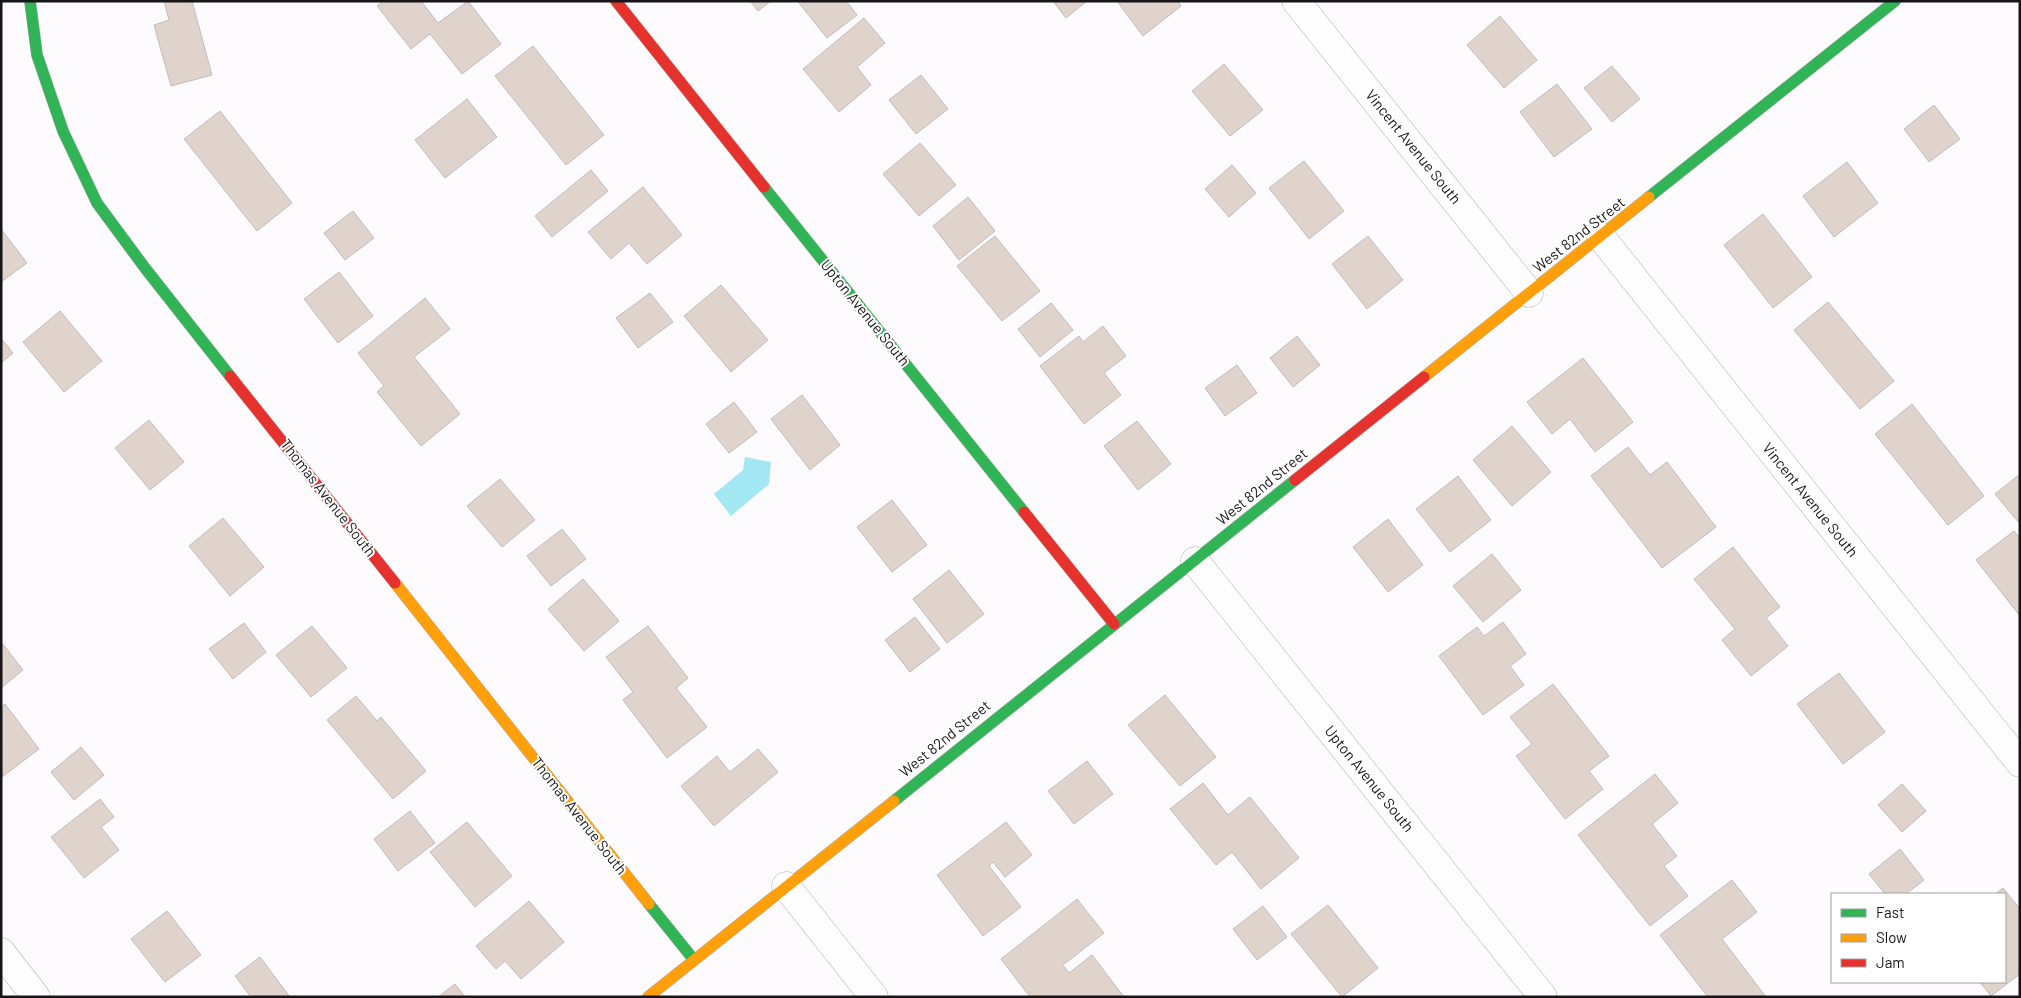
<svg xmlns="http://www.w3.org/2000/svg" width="2021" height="998" font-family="Barlow,sans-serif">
	<rect width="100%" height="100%" fill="#fdfbfe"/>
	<polygon fill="#a2e7f2" points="745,457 771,462 769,484 731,516 714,494 743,470"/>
	<g fill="#e0d3cb" stroke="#bfbdbd">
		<polygon points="164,1 192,1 212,75 171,86 154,25 169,20"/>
		<polygon points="383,1 421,1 438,23 468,1 501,44 462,74 430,34 411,49 377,6"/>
		<polygon points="750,1 771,1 758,11"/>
		<polygon points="801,1 846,1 857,15 827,38 799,3"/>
		<polygon points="1053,1 1087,1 1066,18"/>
		<polygon points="1117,1 1178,1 1181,6 1143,36"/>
		<polygon points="1500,16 1537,60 1504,88 1467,45"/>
		<polygon points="864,18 885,43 857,67 871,85 839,112 803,69"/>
		<polygon points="533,46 604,135 566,165 495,76"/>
		<polygon points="1224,64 1263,110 1230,136 1192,91"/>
		<polygon points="1612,66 1640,99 1612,122 1584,88"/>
		<polygon points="921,75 948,109 916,134 889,100"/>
		<polygon points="1557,84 1592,129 1554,157 1520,112"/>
		<polygon points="467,99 497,137 445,178 415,140"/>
		<polygon points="1934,105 1960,139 1929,162 1904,129"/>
		<polygon points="220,111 292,203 257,231 184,139"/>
		<polygon points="920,143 956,185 919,216 883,174"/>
		<polygon points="1304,161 1344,211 1309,239 1269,188"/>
		<polygon points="1847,162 1878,203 1834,237 1803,196"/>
		<polygon points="1232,165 1256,193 1229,217 1205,189"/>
		<polygon points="591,170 608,191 552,237 535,216"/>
		<polygon points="643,187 682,235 647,264 629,243 611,259 588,232"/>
		<polygon points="968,197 995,231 959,260 933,226"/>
		<polygon points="353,211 374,238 345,260 324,233"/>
		<polygon points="1763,214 1812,277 1773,308 1724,245"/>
		<polygon points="1,229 27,263 1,282"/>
		<polygon points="995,236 1040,291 1002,321 957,266"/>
		<polygon points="1368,236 1403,280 1367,309 1332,264"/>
		<polygon points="339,272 373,316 338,343 304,299"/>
		<polygon points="721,285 768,340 731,372 684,316"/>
		<polygon points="650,293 673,322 638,348 616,318"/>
		<polygon points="425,298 450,329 414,357 460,414 421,446 377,392 384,386 358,353"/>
		<polygon points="1828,302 1894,381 1860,409 1794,330"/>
		<polygon points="1051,303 1073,330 1040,357 1018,329"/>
		<polygon points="60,311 102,361 64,392 23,342"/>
		<polygon points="1103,326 1126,356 1104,373 1121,395 1084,424 1040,366 1079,336 1083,342"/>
		<polygon points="1297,336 1320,365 1293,387 1270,358"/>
		<polygon points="1,338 13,353 1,363"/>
		<polygon points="1583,358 1633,422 1595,452 1570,419 1552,434 1527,402"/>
		<polygon points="1237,365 1257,393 1225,416 1205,388"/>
		<polygon points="802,395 840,445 810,470 771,419"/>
		<polygon points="734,402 757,432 729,453 706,424"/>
		<polygon points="1912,404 1984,496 1948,525 1875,434"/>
		<polygon points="149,420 184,462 150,490 115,448"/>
		<polygon points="1137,421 1171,464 1138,490 1104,446"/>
		<polygon points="1512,426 1551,472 1512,506 1473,460"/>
		<polygon points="1628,447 1650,475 1667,462 1716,527 1662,568 1591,476"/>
		<polygon points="2020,474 2020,524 1995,494"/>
		<polygon points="1458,476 1491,520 1450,552 1416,509"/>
		<polygon points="500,479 535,520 502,547 467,506"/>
		<polygon points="892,500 927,545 892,572 857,527"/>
		<polygon points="223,518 264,567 230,596 189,546"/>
		<polygon points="1388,519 1423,565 1388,592 1353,547"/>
		<polygon points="562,529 586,559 551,586 527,556"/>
		<polygon points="2014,531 2020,538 2020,616 1976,560"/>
		<polygon points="1733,547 1780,607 1766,618 1788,646 1751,676 1722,640 1735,629 1694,579"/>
		<polygon points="1492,554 1521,590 1483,622 1453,586"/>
		<polygon points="949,570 984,614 947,643 913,599"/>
		<polygon points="583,579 619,621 584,651 548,609"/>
		<polygon points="915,617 940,649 910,672 885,640"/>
		<polygon points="1503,622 1526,654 1510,666 1524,685 1483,715 1439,656 1477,627 1484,636"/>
		<polygon points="244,623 266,652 233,679 209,649"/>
		<polygon points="312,626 347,668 311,697 276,655"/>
		<polygon points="648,626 688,678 676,688 707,727 667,758 623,700 633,692 606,657"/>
		<polygon points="2,643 23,670 1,688 1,644"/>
		<polygon points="1839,673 1885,732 1843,764 1797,704"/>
		<polygon points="1553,684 1609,756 1589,771 1603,789 1565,819 1516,756 1532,744 1510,717"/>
		<polygon points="1165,695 1216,757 1180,786 1128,725"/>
		<polygon points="356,696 377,721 381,717 426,771 393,799 327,720"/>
		<polygon points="5,704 39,749 2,777 1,707"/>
		<polygon points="81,747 104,775 74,800 51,772"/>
		<polygon points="758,749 778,772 714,826 681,786 717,756 730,772"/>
		<polygon points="1087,761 1113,794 1074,824 1048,791"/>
		<polygon points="1655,774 1678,803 1652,824 1677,856 1664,866 1688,896 1650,926 1578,835"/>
		<polygon points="1203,783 1228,815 1250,797 1299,858 1261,889 1232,852 1216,865 1170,809"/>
		<polygon points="1902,784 1926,811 1902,832 1878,805"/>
		<polygon points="100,799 114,817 101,827 119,850 84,878 51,837"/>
		<polygon points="410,811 435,843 398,871 374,839"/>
		<polygon points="467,822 512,876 475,907 430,852"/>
		<polygon points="1006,822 1032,855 1005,877 993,862 989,866 1021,907 983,936 937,875"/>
		<polygon points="1900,849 1924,880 1906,894 1885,894 1869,874"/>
		<polygon points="1732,880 1757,912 1722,939 1766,997 1708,997 1660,935"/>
		<polygon points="2003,888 2020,909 2020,974 1991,996 1980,982 2005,982 2005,894 1995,894"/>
		<polygon points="1077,899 1104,933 1063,965 1069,973 1092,955 1124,997 1030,997 1001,959"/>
		<polygon points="529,901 564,942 521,979 505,961 496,969 476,946"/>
		<polygon points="1328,905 1378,968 1342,997 1291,934"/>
		<polygon points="1263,906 1287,937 1257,960 1233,929"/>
		<polygon points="167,911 201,955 165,982 131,939"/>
		<polygon points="260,957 290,997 251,997 235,976"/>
		<polygon points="455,984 465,997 438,997"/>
	</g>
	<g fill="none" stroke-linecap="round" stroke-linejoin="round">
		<defs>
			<g id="street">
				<polyline points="1296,1 1529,293"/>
				<polyline points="1601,237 2020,763"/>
				<polyline points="1195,561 1543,997"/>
				<polyline points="786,886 874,997"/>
				<polyline points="1,952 36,997"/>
			</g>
			<g id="fast">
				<polyline points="30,1 37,55 63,131 97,203 145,268 230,376"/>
				<polyline points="764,187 1024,512"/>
				<polyline points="1649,197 1895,1"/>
				<polyline points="894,801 1295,480"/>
				<polyline points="649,904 694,960"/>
			</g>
			<g id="slow">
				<polyline points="1424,377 1649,197"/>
				<polyline points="395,583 649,904"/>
				<polyline points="648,997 894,801"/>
			</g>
			<g id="jam">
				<polyline points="616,1 764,187"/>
				<polyline points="230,376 395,583"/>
				<polyline points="1295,480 1424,377"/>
				<polyline points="1024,512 1114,624"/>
			</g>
		</defs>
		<use href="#street" stroke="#b1afb1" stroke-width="29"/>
		<use href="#fast" stroke="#b1afb1" stroke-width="12"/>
		<use href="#slow" stroke="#b1afb1" stroke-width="12"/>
		<use href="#jam" stroke="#b1afb1" stroke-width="12"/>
		<use href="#street" stroke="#fffeff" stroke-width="28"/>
		<use href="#fast" stroke="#30b455" stroke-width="11"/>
		<use href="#slow" stroke="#ff9f0a" stroke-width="11"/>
		<use href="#jam" stroke="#e5322d" stroke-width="11"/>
	</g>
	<g text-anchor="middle" stroke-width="4" stroke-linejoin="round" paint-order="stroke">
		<g font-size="15" fill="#171518" stroke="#fff">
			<text transform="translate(1413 147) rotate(51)" y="5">Vincent Avenue South</text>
			<text transform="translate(1579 235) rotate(-38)" y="5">West 82nd Street</text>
			<text transform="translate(865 313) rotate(51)" y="5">Upton Avenue South</text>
			<text transform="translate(1262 487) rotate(-39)" y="5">West 82nd Street</text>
			<text transform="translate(328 498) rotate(52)" y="5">Thomas Avenue South</text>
			<text transform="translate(1810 500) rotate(51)" y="5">Vincent Avenue South</text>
			<text transform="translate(945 739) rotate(-39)" y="5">West 82nd Street</text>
			<text transform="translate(1369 779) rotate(51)" y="5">Upton Avenue South</text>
			<text transform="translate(579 816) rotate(52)" y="5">Thomas Avenue South</text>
		</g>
	</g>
	<rect width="2021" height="998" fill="none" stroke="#171518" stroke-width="5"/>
	<rect x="1831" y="893" width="175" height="90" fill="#ffffff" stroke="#a2a1a3"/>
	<rect x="1841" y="909" width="25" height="8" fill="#30b455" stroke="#a2a1a3"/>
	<text x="1876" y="918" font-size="15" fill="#171518">Fast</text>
	<rect x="1841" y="934" width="25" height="8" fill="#ff9f0a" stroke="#a2a1a3"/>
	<text x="1876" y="943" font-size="15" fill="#171518">Slow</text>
	<rect x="1841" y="959" width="25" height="8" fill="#e5322d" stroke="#a2a1a3"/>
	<text x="1876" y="968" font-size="15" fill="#171518">Jam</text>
</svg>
